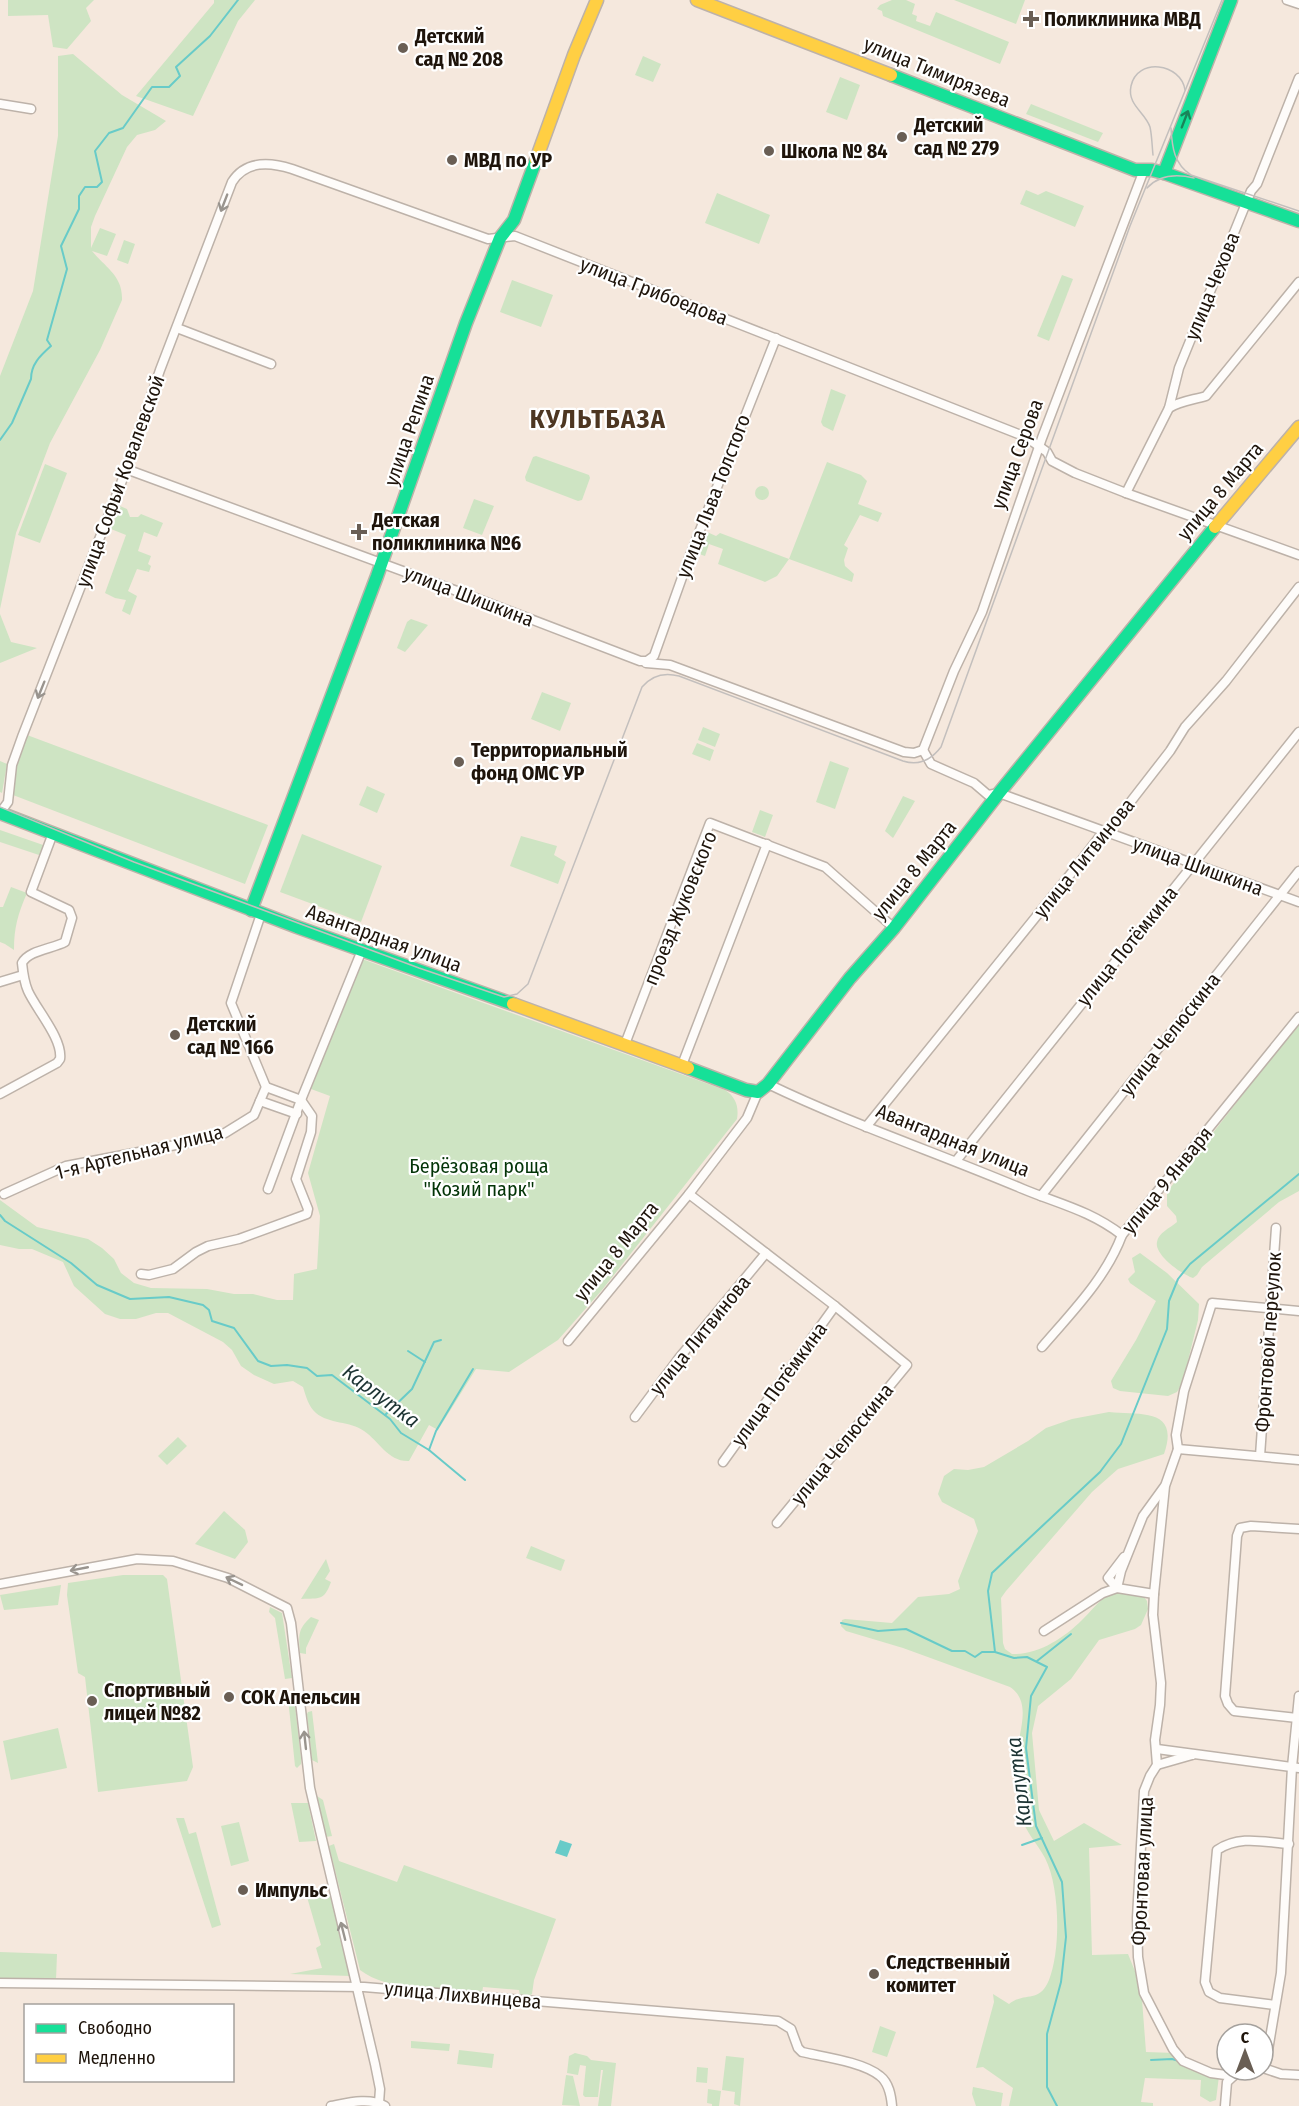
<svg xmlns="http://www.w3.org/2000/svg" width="1299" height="2106" font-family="'Fira Sans Condensed',sans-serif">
	<rect width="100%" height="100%" fill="#f5e8dd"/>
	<g fill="#cee4c3">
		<polygon points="8,0 94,0 86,8 91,21 67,49 53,47 48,15 8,16"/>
		<polygon points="214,0 255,0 238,21 193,116 136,96 214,3"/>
		<polygon points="892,0 906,0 915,4 912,14 917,16 916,21 930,26 936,12 1009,42 1000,64 883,16 882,11 877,9 880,5"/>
		<polygon points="954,0 1025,0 1016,24"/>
		<path d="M 73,54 L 122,95 L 166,121 L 155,130 L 137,135 L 127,147 L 95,216 L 91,227 L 91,248 L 100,228 L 116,234 L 107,256 L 92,251 C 106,268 123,276 122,300 L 100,350 L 50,443 L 16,533 L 0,609 L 0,376 L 33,291 L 58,136 L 58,56 Z"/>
		<polygon points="643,56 661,64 653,82 635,75"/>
		<polygon points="840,77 860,85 847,120 826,112"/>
		<polygon points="1031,104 1103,133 1098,142 1026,114"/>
		<polygon points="1026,190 1038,195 1046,191 1084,206 1075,227 1020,204"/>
		<polygon points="717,193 770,215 759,244 705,223"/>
		<polygon points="124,240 135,244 128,264 117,260"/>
		<polygon points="1062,275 1073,279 1049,341 1037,336"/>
		<polygon points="512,280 553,295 541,327 500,312"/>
		<polygon points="831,389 846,395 833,431 823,426 821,422"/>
		<polygon points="536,456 589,475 590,478 582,500 578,501 526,481 525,477 533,457"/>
		<polygon points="827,462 861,475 867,481 858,504 882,513 878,522 860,515 844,545 848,548 844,560 845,566 854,574 852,582 789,559 777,576 765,582 718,564 723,549 709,544 705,556 699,554 707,532 716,536 720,533 789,559"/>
		<polygon points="45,464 67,473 40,543 18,535"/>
		<circle cx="762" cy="493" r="7"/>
		<polygon points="474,499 494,506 482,535 463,528"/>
		<polygon points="120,506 127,509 130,517 138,517 141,514 163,523 157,537 144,532 138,551 151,556 148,564 151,566 149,572 137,569 128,591 137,596 130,615 122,611 126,600 115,598 105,593 126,535 111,529"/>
		<polygon points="0,614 11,642 37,648 0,663"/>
		<polygon points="411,619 428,625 405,652 397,648 407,622"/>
		<polygon points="542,692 571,703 560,731 531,719"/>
		<polygon points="703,727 720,734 715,747 698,740"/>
		<polygon points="27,735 268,825 245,884 13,795 16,767"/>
		<polygon points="697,743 714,750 710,761 692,754"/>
		<polygon points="0,761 7,764 2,793 0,792"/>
		<polygon points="830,761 849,768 835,809 816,802"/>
		<polygon points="367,786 385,794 377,813 359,805"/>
		<polygon points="903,796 915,801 893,838 885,831"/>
		<polygon points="760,810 773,815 765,837 752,832"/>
		<polygon points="0,830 46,846 42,856 0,842"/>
		<polygon points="302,834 382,866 361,922 280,892"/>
		<polygon points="521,836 557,846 554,855 566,862 558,884 510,866"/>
		<path d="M 11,887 L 27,893 C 18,914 14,927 14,950 L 5,944 L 0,942 L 0,907 L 3,907 Z"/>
		<path d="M 362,959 L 725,1090 C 736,1097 739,1107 737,1119 L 602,1290 L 558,1340 L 509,1372 L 476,1369 L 438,1430 L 429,1425 L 409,1461 C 388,1462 379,1441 364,1431 C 350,1421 329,1424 316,1413 C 308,1406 306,1396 303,1387 L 293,1381 L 274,1384 L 254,1375 L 241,1366 L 232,1350 L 223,1342 L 168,1313 L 156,1313 L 136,1319 L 120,1319 L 105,1314 L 74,1286 L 63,1262 L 32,1249 L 19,1249 L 0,1245 L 0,1200 L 37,1227 L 88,1239 L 102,1248 L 114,1259 L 121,1273 L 134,1283 L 151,1288 L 207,1289 L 234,1294 L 253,1294 L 277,1300 L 293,1300 L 294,1274 L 317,1269 L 320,1216 L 308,1173 L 330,1096 L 311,1089 Z"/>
		<path d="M 1299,1022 L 1299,1191 L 1279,1202 L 1202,1267 L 1197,1275 L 1193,1278 C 1183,1275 1154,1255 1157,1242 C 1158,1233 1170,1228 1177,1222 L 1176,1216 L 1167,1206 L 1167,1192 Z"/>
		<polygon points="1140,1253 1167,1273 1199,1304 1198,1320 1183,1381 1177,1392 1168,1396 1120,1391 1113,1388 1111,1381 1136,1340 1156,1301 1130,1283 1128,1279 1135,1272 1132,1258"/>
		<path d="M 1109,1412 C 1141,1415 1180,1408 1164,1454 L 1118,1469 L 1092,1492 L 1006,1591 L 1001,1598 L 1003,1643 L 1005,1649 L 1012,1654 C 1038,1655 1064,1638 1082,1620 C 1093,1610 1106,1590 1123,1589 C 1128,1589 1136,1592 1141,1593 L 1147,1601 L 1148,1609 L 1141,1625 L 1135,1629 L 1099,1640 L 1071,1679 L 1038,1706 L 1032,1733 L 1039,1810 L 1054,1841 L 1084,1823 L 1122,1845 L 1089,1848 L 1092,1955 L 1128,1954 L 1141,1986 L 1146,2052 L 1175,2053 L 1219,2076 L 1216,2100 L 1210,2102 L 1200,2096 L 1201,2080 L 1145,2078 L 1141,2102 L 1153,2103 L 1153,2106 L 1009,2106 L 1013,2088 L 983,2067 L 976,2068 L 994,2002 L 993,1994 L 1009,2004 C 1026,1991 1039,2004 1049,1980 C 1061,1950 1060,1887 1045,1858 C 1037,1843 1025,1832 1021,1815 C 1016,1795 1015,1775 1017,1755 C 1018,1733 1033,1702 1010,1687 L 903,1648 L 846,1631 L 841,1626 L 842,1620 L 845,1619 L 892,1623 L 918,1597 L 949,1594 L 960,1589 L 958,1581 L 978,1531 L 974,1519 L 942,1502 L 938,1494 L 944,1476 L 954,1469 L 968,1470 L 984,1467 L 1028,1441 L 1046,1428 L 1072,1419 Z"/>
		<polygon points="178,1437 187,1446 167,1465 158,1456"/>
		<polygon points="224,1511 245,1530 248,1542 235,1559 195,1544"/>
		<polygon points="531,1546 565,1560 561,1571 526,1558"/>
		<path d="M 326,1559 L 330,1571 L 325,1579 L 331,1582 C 324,1601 320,1598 301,1599 Z"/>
		<polygon points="123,1575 163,1575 167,1579 193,1767 187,1781 98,1792 85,1677 78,1673 67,1595 68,1583"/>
		<polygon points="61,1585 58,1605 4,1610 0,1595"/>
		<polygon points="270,1607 282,1613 292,1678 285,1679 275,1618 269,1612"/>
		<path d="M 311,1617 L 319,1620 L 306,1648 L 306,1654 L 300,1653 C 299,1635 297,1630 311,1617 Z"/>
		<polygon points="294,1697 301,1758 301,1764 297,1768 295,1766 288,1698"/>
		<polygon points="312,1711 318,1763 312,1760 307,1714 308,1712"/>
		<polygon points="58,1728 67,1768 11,1780 3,1741"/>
		<polygon points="317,1796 323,1800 332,1836 326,1837"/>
		<polygon points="291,1803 308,1803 316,1841 299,1842"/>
		<polygon points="176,1818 184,1818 189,1834 196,1832 221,1925 212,1928"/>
		<polygon points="239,1822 249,1861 231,1866 221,1826"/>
		<path d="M 334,1844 L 339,1861 L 397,1882 L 404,1865 L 556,1919 L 534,1980 L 532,1994 L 529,1996 L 520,1996 L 519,1990 L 483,1987 L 482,1993 C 447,1990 388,1992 360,1970 L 329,1846 Z"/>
		<polygon points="325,1892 330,1896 351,1976 290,1974 322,1968 316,1948 321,1945 307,1897 312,1893"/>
		<polygon points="0,1952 57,1954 56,1980 0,1978"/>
		<polygon points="880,2026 896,2032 887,2057 872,2052"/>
		<polygon points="411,2041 450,2044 449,2051 411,2048"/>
		<polygon points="459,2050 494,2054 492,2068 457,2064"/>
		<polygon points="575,2053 587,2056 591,2060 616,2063 611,2106 598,2106 603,2070 601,2070 598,2097 585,2097 583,2095 586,2066 580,2065 578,2075 567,2073 569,2056"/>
		<polygon points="726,2056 744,2058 740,2106 734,2104 735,2092 722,2090"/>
		<polygon points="697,2067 708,2068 707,2083 696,2082"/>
		<polygon points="566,2075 573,2076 580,2106 562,2105"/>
		<polygon points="973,2087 1003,2093 1001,2106 976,2106 972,2094"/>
		<polygon points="708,2089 721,2091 719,2106 712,2106 712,2104 707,2103"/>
	</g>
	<polygon fill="#68cbc8" points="560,1840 572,1844 567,1857 555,1853"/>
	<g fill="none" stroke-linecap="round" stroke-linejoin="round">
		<g stroke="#68cbc8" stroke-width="2">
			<path d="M 0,440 L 12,423 L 31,379 C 31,364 40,356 51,346 L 47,340 L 67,269 L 61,246 L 79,209 L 79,196 L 85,187 L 97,187 L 102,182 L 95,151 L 109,133 L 123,128 L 152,87 L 169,87 L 180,76 L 176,67 L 210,36 L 238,0"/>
			<polyline points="0,1215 5,1221 71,1263 97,1285 130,1299 169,1297 203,1305 209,1310 212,1321 234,1328 258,1361 271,1366 287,1365 307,1368 317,1376 332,1375 390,1419 401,1433 429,1450 465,1480"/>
			<polyline points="408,1351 425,1362"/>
			<polyline points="385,1415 412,1389 434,1342 441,1340"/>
			<polyline points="429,1450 436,1431 473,1369"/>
			<polyline points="841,1623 878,1631 906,1629 952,1651 965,1651 975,1657 982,1652 995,1652 1014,1658 1027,1657 1047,1667 1031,1696 1026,1748 1036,1826 1062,1882 1066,1937 1061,1982 1047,2034 1047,2087 1057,2106"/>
			<polyline points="995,1652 988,1591 992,1573 1100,1472 1121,1444 1167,1329 1169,1301 1178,1279 1190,1264 1299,1174"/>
			<polyline points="1037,1661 1071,1634"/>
			<polyline points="1022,1845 1042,1838"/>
			<polyline points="1151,2060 1172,2059 1179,2061"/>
		</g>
		<defs>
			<g id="street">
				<polyline points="1287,0 1299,4"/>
				<polyline points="0,104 31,109"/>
				<polyline points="177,328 271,364"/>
				<path d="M 1169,408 C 1180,401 1193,400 1206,396 L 1299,282"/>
				<polyline points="126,469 465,594 640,661 647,661 654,656 689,558 776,338"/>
				<polyline points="1126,493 1169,408 1179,368 1251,191 1257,184 1299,78"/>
				<polyline points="646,663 670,665 904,752 914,753 923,750"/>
				<polyline points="923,750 954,671 982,612 1042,438 1144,170"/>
				<polyline points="923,750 931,764 974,783 988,795 999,793 1299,902"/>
				<path d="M 0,813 L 8,802 L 12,765 L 22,737 L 125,473 L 160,370 L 232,182 C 246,160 270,162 292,169 L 488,239 L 515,236 L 1026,437 L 1047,452 L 1052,461 L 1075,473 L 1126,493 L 1299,555"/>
				<polyline points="261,914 231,1003 266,1087"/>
				<polyline points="0,982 23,975"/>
				<polyline points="625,1044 710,823 825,867 894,928"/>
				<polyline points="682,1065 767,844"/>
				<path d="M 768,1084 C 851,1124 938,1153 1023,1189 C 1059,1204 1089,1210 1122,1235"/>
				<path d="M 0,1094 L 57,1063 L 60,1059 C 63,1039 36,1009 28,991 C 24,982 23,973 22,963 C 29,950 52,949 65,942 L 72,918 L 69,910 L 31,892 L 53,833"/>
				<polyline points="260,1101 297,1114"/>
				<polyline points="866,1127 1077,866 1103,832 1111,827 1170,751 1185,727 1226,681 1299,587"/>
				<polyline points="956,1161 1299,732"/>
				<polyline points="268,1189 301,1100 362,950"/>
				<polyline points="4,1194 66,1166 212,1138 225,1133 254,1115 266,1087 301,1100 312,1116 311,1132 296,1179 308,1209 307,1214 239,1239 208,1246 196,1252 173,1269 149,1275 141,1274"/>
				<polyline points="689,1194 835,1306 907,1365 777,1523"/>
				<polyline points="1041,1196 1299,871"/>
				<polyline points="568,1341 689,1194 747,1118 758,1092"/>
				<path d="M 1042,1347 C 1072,1312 1106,1278 1122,1235 L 1299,1017"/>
				<polyline points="635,1417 679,1358 766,1253"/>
				<polyline points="1178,1449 1165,1486 1154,1594 1153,1615 1161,1683 1160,1705 1155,1740 1157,1765 1150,1776 1144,1791 1137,1918 1138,1957 1144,1993 1173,2049 1183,2061 1211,2073 1233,2076"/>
				<polyline points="1178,1449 1176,1435 1184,1391 1212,1303 1299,1311"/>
				<polyline points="1178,1449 1299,1460"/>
				<polyline points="1260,1456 1276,1228"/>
				<polyline points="723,1462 835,1306"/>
				<polyline points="1124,1557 1108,1578 1117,1588 1154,1594"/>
				<polyline points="0,1584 137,1559 173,1561 228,1578 287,1608 291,1623 310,1788 375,2064 380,2089 379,2103"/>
				<polyline points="1044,1631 1103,1593 1117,1588 1121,1571 1143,1516 1164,1487"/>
				<polyline points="1297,1718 1234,1711 1228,1704 1225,1696 1237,1536 1240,1528 1251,1526 1299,1529"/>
				<polyline points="1157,1749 1299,1768"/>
				<polyline points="1157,1765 1192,1755"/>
				<path d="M 0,1983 L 364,1987 L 778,2021 L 791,2029 L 798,2048 L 802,2052 C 824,2057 863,2062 880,2076 C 889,2083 891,2095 892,2106"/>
				<path d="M 1275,2005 L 1220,1998 L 1209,1992 L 1205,1982 L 1217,1850 C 1240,1835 1263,1842 1289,1844"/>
				<polyline points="1263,2068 1281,2074 1299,2075"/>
				<polyline points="1265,2068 1281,1973 1292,1767 1299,1696"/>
				<path d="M 331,2106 C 347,2103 369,2097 385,2106"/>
				<polyline points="1225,2106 1227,2082 1240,2070"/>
			</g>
			<g id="fast">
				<polyline points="891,75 1135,170 1152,170 1164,173 1299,221"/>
				<polyline points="1164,173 1231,0"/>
				<polyline points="0,813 297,927 513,1004"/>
				<polyline points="251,910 377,576 466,323 500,238 514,220 536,160"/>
				<polyline points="688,1068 746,1090 758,1092 768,1084 850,978 894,928 999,793 1215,527"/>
			</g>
			<g id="slow">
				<polyline points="697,0 891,75"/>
				<polyline points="536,160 574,55 597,0"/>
				<polyline points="1215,527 1299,427"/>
				<polyline points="513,1004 688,1068"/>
			</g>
		</defs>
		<use href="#street" stroke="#bdb2a9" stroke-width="11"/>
		<use href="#fast" stroke="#bdb2a9" stroke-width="15"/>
		<use href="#slow" stroke="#bdb2a9" stroke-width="15"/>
		<use href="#street" stroke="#fefcfa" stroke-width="8"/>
		<use href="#fast" stroke="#16e098" stroke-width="12"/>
		<use href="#slow" stroke="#ffcf43" stroke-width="12"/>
		<g stroke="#c3bfbd" stroke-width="1.5">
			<path d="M 1171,128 C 1172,147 1174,164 1191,175 L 1299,211"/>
			<path d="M 1153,155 C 1152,146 1152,136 1150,127 C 1145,112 1127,105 1131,86 C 1137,57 1181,63 1185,90"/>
			<path d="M 1147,188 C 1159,175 1177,174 1194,178"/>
			<path d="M 0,807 L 134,862 L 419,968 L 504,997 L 517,994 L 528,984 L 642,687 C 652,675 664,672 679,676 L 903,761 C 918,766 931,760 941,747 L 1130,226 L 1222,0"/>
		</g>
	</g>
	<defs><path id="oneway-shaft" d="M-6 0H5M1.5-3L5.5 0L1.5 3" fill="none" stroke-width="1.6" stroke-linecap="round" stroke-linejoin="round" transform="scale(1.5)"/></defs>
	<use stroke="#1a8459" href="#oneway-shaft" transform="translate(1185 119) rotate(-69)"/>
	<g stroke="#99948e">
		<use href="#oneway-shaft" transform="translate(224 203) rotate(111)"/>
		<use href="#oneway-shaft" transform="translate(41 690) rotate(112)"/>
		<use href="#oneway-shaft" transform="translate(79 1569) rotate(169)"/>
		<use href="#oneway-shaft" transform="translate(234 1581) rotate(-154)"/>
		<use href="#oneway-shaft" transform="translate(305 1740) rotate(-96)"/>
		<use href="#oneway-shaft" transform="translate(343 1931) rotate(-104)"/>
	</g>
	<g fill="#695e54" stroke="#fff" stroke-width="2">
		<path d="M1028 10h6v6h6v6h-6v6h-6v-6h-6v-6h6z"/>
		<circle cx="403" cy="48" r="6"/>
		<circle cx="902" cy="137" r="6"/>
		<circle cx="769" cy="151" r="6"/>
		<circle cx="452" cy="160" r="6"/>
		<path d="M356 523h6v6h6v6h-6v6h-6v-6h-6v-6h6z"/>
		<circle cx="459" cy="762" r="6"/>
		<circle cx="175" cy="1035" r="6"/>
		<circle cx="229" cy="1697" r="6"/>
		<circle cx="92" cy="1701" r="6"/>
		<circle cx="243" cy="1890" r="6"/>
		<circle cx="874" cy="1974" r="6"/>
	</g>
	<g text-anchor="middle" stroke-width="4.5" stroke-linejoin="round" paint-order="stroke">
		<g font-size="20" font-weight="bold" fill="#1e140b" stroke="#fff" text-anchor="start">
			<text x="1044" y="26">Поликлиника МВД</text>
			<text x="415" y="43">Детский<tspan x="415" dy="23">сад № 208</tspan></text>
			<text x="914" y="132">Детский<tspan x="914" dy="23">сад № 279</tspan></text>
			<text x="781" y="158">Школа № 84</text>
			<text x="464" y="167">МВД по УР</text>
			<text x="372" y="527">Детская<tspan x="372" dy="23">поликлиника №6</tspan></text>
			<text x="471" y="757">Территориальный<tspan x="471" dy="23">фонд ОМС УР</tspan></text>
			<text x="187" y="1031">Детский<tspan x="187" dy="23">сад № 166</tspan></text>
			<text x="104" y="1697">Спортивный<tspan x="104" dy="23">лицей №82</tspan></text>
			<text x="241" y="1704">СОК Апельсин</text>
			<text x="255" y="1897">Импульс</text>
			<text x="886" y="1969">Следственный<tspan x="886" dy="23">комитет</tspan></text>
		</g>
		<g font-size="20" fill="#1e140b" stroke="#fff">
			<text transform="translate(937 72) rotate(22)" y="7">улица Тимирязева</text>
			<text transform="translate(1212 286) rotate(-68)" y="7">улица Чехова</text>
			<text transform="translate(654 291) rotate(21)" y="7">улица Грибоедова</text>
			<text transform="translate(409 430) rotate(-71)" y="7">улица Репина</text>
			<text transform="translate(1017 454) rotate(-70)" y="7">улица Серова</text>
			<text transform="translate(120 481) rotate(-70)" y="7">улица Софьи Ковалевской</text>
			<text transform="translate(1220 491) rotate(-50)" y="7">улица 8 Марта</text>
			<text transform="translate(713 496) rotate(-69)" y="7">улица Льва Толстого</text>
			<text transform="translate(469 596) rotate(21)" y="7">улица Шишкина</text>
			<text transform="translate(1084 858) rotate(-51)" y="7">улица Литвинова</text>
			<text transform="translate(1198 866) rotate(20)" y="7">улица Шишкина</text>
			<text transform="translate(914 870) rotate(-51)" y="7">улица 8 Марта</text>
			<text transform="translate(680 908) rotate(-68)" y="7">проезд Жуковского</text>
			<text transform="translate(384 938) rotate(20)" y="7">Авангардная улица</text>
			<text transform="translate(1127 946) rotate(-51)" y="7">улица Потёмкина</text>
			<text transform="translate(1170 1034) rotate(-52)" y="7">улица Челюскина</text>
			<text transform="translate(953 1140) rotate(22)" y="7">Авангардная улица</text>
			<text transform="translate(139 1152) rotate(-14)" y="7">1-я Артельная улица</text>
			<text transform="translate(1167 1180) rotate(-51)" y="7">улица 9 Января</text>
			<text transform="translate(616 1251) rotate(-51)" y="7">улица 8 Марта</text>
			<text transform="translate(700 1335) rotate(-51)" y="7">улица Литвинова</text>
			<text transform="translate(1268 1342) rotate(-86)" y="7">Фронтовой переулок</text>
			<text transform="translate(779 1384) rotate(-54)" y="7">улица Потёмкина</text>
			<text transform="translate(842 1444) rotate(-51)" y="7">улица Челюскина</text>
			<text transform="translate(1142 1871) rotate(-87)" y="7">Фронтовая улица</text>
			<text transform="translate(463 1995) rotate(5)" y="7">улица Лихвинцева</text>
		</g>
		<g font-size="20" fill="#033407" stroke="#fff">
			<text x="479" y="1173">Берёзовая роща<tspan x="479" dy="23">"Козий парк"</tspan></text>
		</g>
		<g font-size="21" font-style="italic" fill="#1d3434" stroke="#fff">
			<text transform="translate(381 1396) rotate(37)" y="7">Карлутка</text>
			<text transform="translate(1019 1782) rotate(-97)" y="7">Карлутка</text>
		</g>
		<g font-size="26" font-weight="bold" letter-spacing="1.5" fill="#4d3621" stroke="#fff">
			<text x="598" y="428">КУЛЬТБАЗА</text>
		</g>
	</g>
	<rect x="24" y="2004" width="210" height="78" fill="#ffffff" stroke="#a5a19d" stroke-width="1.5"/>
	<rect x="36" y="2024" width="30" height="9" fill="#16e098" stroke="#a5a19d" stroke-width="1.5"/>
	<text x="78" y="2034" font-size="18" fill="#1e140b">Свободно</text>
	<rect x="36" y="2054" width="30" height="9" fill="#ffcf43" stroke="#a5a19d" stroke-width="1.5"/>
	<text x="78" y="2064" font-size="18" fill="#1e140b">Медленно</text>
	<g transform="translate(1245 2052)"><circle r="28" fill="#ffffff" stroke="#a5a19d" stroke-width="1.5"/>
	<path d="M0-4.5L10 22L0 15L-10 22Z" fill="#695e54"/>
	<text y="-9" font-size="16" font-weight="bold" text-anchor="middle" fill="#1e140b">С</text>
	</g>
</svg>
